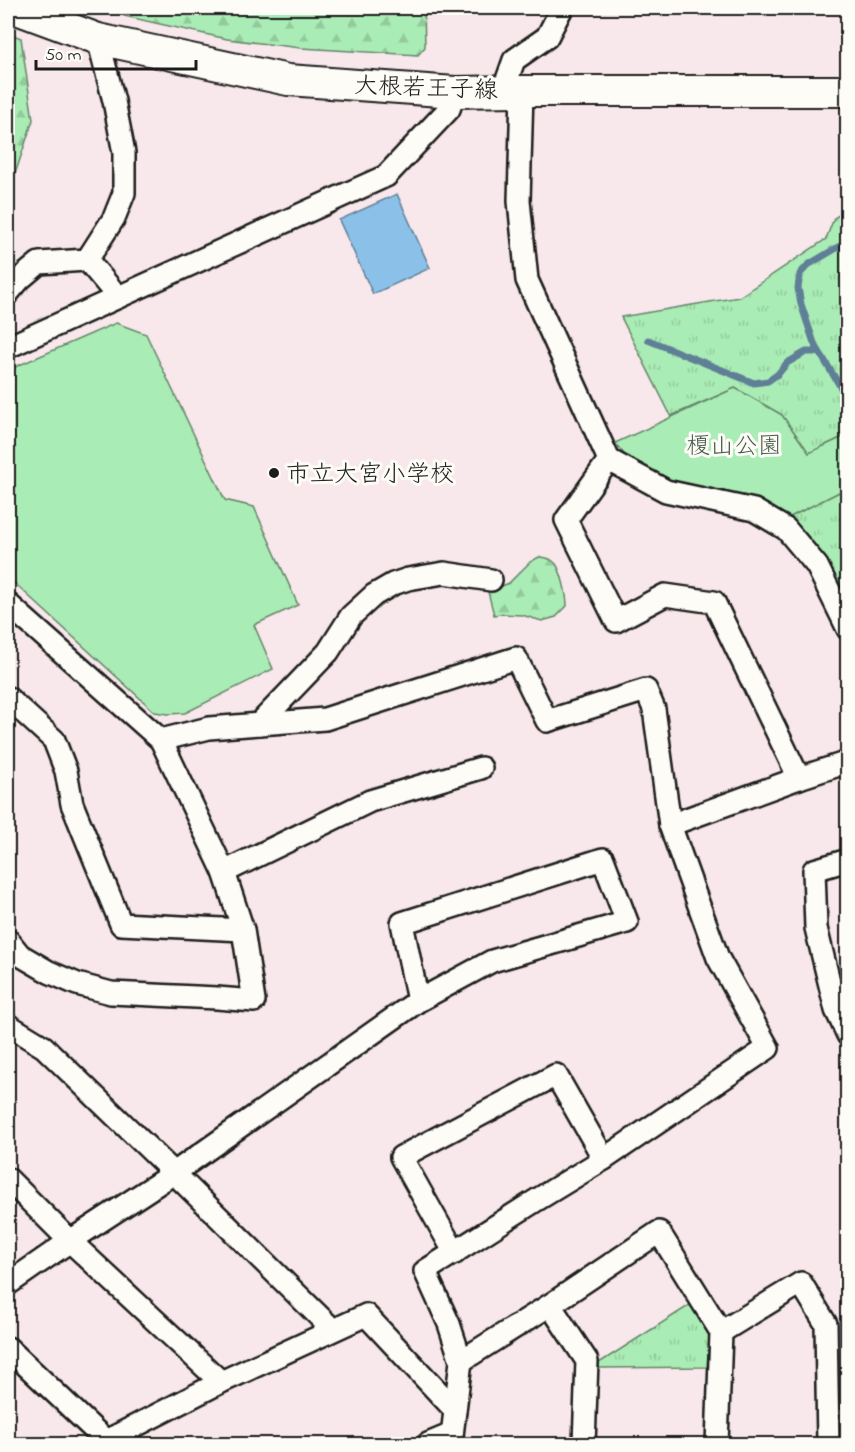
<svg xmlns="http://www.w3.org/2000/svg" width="855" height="1452" font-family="'Indie Flower','Klee One',sans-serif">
	<defs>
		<pattern id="grass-tufts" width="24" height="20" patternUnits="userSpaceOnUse" patternTransform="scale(1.5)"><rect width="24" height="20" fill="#aaecb5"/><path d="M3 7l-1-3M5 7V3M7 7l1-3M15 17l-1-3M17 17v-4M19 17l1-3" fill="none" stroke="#92ca9b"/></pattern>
		<pattern id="forest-firs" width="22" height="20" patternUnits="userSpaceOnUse" patternTransform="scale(1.5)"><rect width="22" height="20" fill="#aaecb5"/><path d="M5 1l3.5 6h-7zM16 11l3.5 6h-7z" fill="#92ca9b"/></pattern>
	</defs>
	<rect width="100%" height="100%" fill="#f8e7eb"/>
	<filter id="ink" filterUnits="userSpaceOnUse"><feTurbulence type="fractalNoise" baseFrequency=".0167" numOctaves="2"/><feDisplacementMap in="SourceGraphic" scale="12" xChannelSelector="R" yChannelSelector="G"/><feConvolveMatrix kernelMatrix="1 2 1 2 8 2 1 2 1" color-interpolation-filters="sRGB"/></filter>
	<g filter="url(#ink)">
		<g fill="url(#grass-tufts)" stroke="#638468" stroke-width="1.5">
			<polygon points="847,200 847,435 809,453 782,415 735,388 671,416 621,317 739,297 826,239 834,218 844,212"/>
			<polygon points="847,488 847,608 825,562 816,546 788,518"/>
			<polygon points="693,1303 710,1326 707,1367 599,1368 599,1363"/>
		</g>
		<g fill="url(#forest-firs)" stroke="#638468" stroke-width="1.5">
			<polygon points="126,8 424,8 425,47 418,55 301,48 227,39 124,16"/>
			<polygon points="8,33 21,38 33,120 15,174 8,180"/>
			<path d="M 539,557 C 545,557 552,559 556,564 C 562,573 567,596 567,606 L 556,617 L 542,621 L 522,615 L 501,614 L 494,615 L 488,592 L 509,583 L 530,562 Z"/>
		</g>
		<g fill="#aaecb5" stroke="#638468" stroke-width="1.5">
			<polygon points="116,323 146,334 225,500 254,507 298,605 254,625 273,669 185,713 168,714 155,712 8,577 8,370"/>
			<polygon points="735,388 782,415 809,453 847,435 847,488 788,518 774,508 754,500 659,479 628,459 615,443"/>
		</g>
		<polygon fill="#8bc1e8" stroke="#5f7f96" stroke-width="1.5" points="397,194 430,268 373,294 339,220"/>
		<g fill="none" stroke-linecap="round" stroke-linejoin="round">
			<g stroke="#5f7f96" stroke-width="7">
				<polyline points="648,340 754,383 768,381 778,374 787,363 806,352 818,352"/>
				<polyline points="843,391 814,343 801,304 798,288 800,274 808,265 845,243 848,236"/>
			</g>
			<defs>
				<g id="street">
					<polyline points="503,91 514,60 547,37 562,8"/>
					<polyline points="522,91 519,201 527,280 609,460 666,491 754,510 786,529 817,566 848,629"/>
					<polyline points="87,260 118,297"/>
					<polyline points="8,293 20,279 39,263 87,260 114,218 124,193 124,153 114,101 98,39"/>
					<polyline points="8,347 386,176 449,109 455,92"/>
					<polyline points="609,460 566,520 616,621 665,595 714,602 799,778"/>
					<polyline points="8,604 161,740 209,728 325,719 516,658 547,721 646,690 654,709 670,825 718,958 768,1048 604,1159 535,1201 425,1271 449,1324 461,1361 451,1444"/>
					<polyline points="8,698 54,740 66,771 72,804 121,924 243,930"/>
					<polyline points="259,724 328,652 351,616 374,595 393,584 408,579 444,573 491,580"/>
					<polyline points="161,740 224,872"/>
					<polyline points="670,825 799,778 848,762"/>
					<polyline points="848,860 814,870 816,928 836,1010 848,1035"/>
					<polyline points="8,940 20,955 49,972 77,984 111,993 217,998 254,1001 243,930 224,872 370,801 481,768"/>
					<polyline points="8,1025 44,1047 174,1173 332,1329"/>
					<polyline points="8,1179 70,1241 221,1382"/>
					<polyline points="455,1253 401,1157 556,1075 604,1159"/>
					<polyline points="8,1284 70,1241 174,1173 418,1001 492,961 627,922 603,859 402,923 418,1001"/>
					<polyline points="550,1305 587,1361 584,1444"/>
					<polyline points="721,1332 801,1283 826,1324 828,1444"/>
					<polyline points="8,1348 106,1441 221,1382 366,1315 455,1410"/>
					<polyline points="461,1361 550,1305 659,1232 721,1332 717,1444"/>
					<polyline points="428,1444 452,1434"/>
				</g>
				<polyline id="secondary" points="14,8 98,39 288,80 455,92 522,91 848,91"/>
			</defs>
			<use href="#street" stroke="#1c1c1c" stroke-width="26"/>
			<use href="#secondary" stroke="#1c1c1c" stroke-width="34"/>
			<use href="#street" stroke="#fdfcf7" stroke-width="21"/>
			<use href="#secondary" stroke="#fdfcf7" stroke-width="30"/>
		</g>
	</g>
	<circle fill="#1c1c1c" stroke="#fdfcf7" stroke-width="2" cx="274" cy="473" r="6"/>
	<g text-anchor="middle" stroke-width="6" stroke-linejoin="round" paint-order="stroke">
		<g font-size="24" fill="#1c1c1c" stroke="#fdfcf7">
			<text transform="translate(426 87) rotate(2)" y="8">大根若王子線</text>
		</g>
		<g font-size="24" fill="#475a4a" stroke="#fdfcf7">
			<text x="734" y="453">榎山公園</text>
		</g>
		<g font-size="24" fill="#1c1c1c" stroke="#fdfcf7" text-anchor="start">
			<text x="286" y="481">市立大宮小学校</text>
		</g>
	</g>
	<rect width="855" height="1452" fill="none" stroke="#fdfcf7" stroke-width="30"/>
	<rect x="15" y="15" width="825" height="1422" fill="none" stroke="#1c1c1c" stroke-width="2" filter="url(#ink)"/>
	<path d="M36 60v9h160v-9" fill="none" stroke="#1c1c1c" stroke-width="3"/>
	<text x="45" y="60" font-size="18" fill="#1c1c1c" stroke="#fdfcf7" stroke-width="4.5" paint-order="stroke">50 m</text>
</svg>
